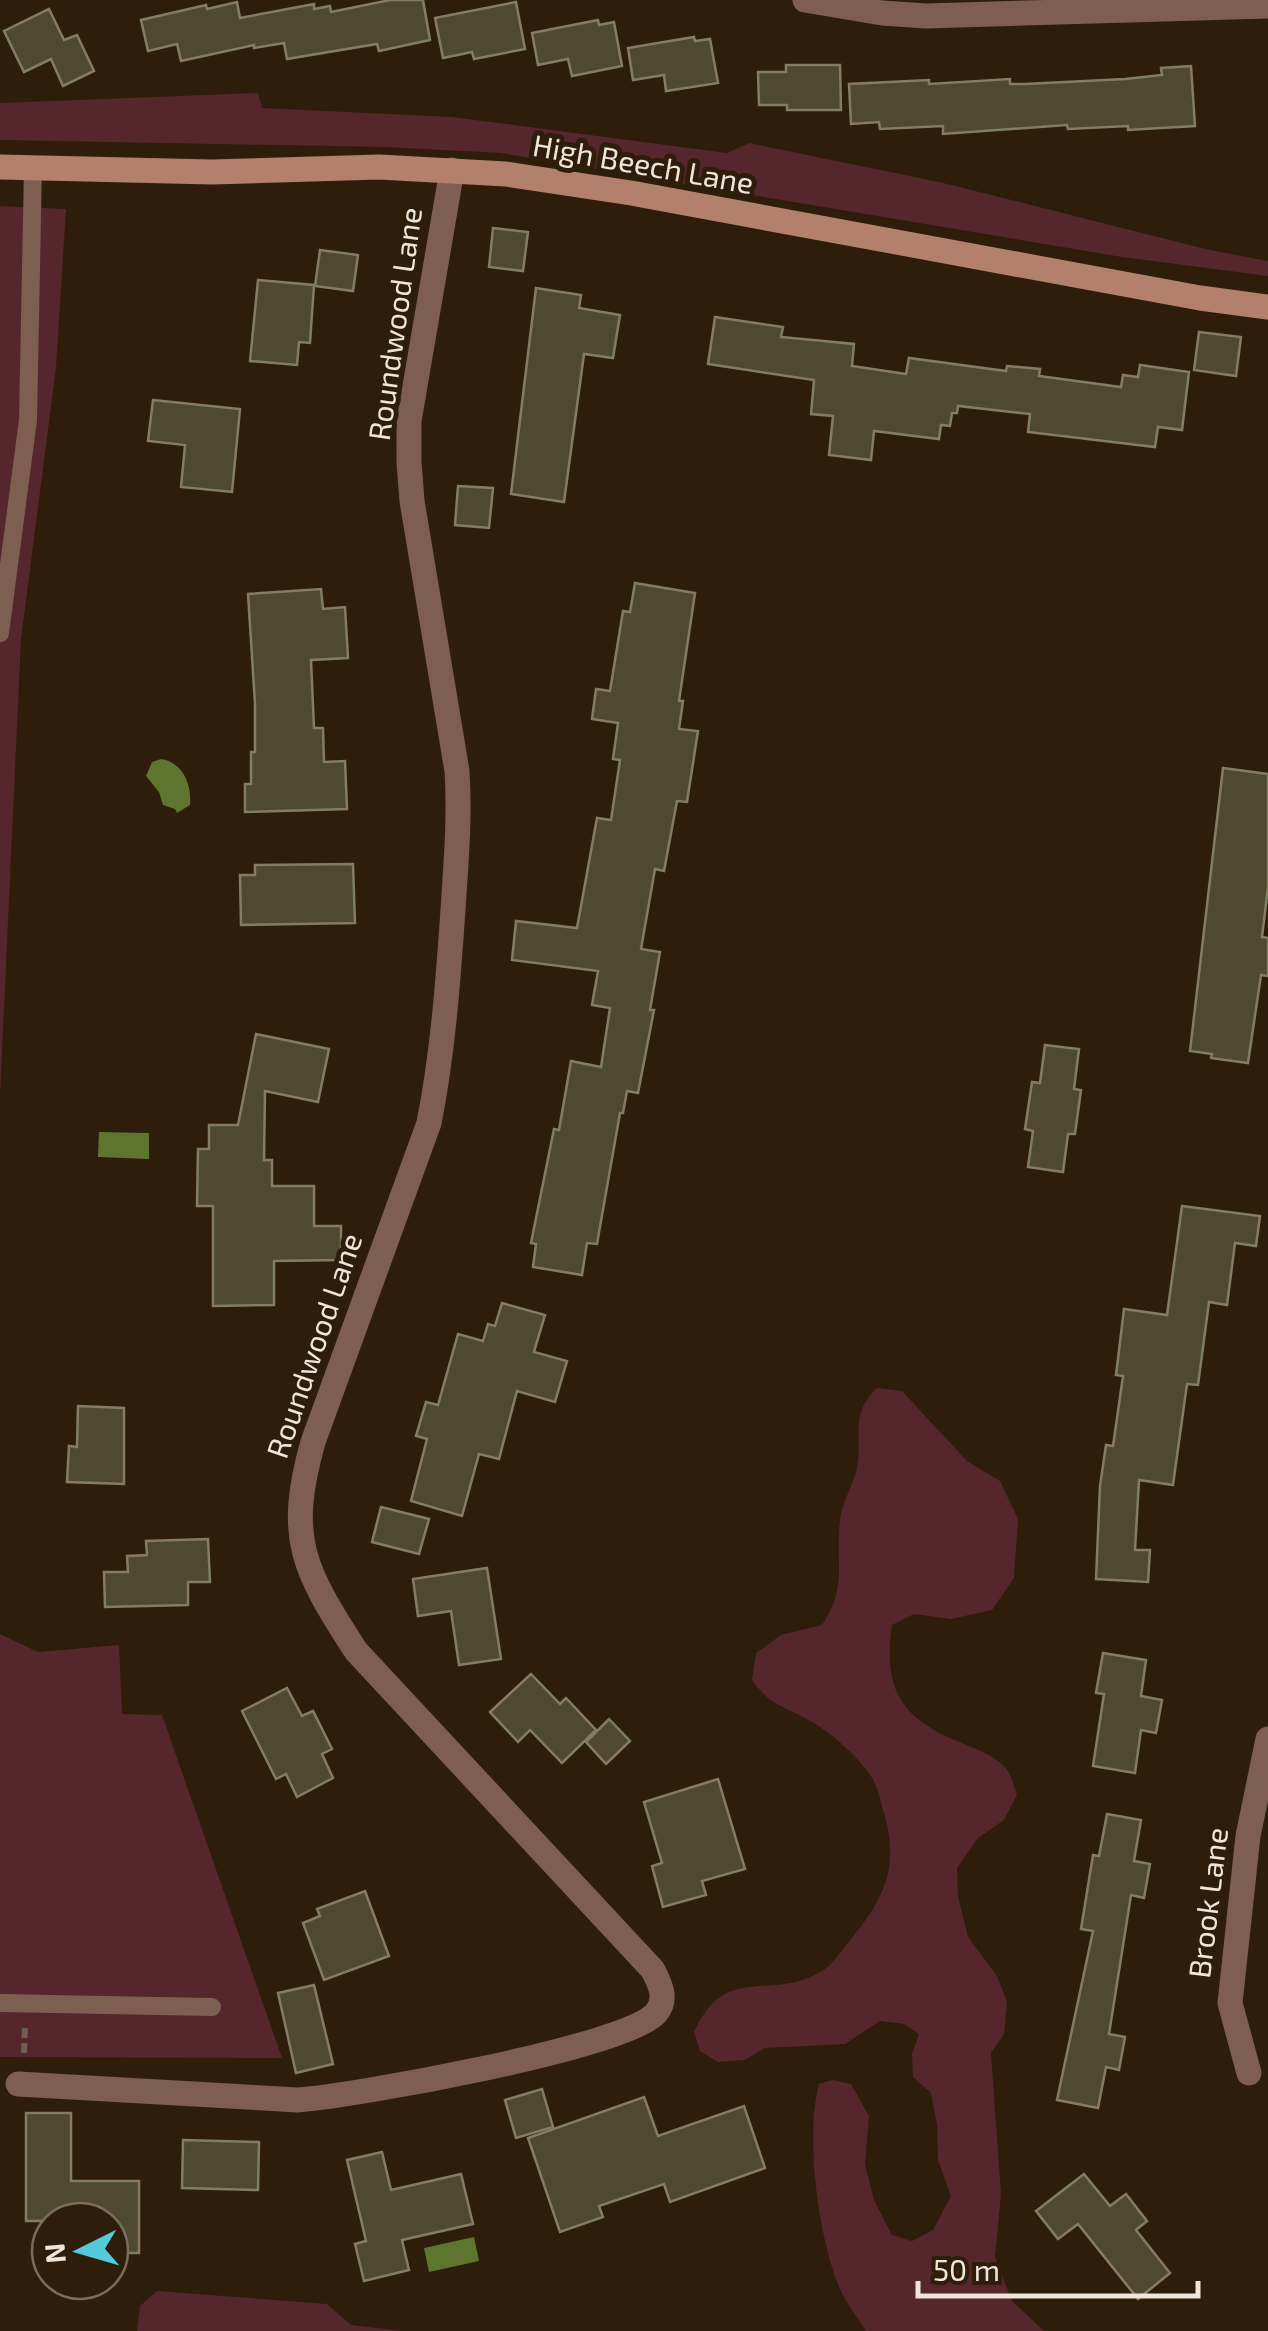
<svg xmlns="http://www.w3.org/2000/svg" width="1268" height="2331" font-family="'Exo 2',sans-serif">
	<rect width="100%" height="100%" fill="#2d1d0a"/>
	<g fill="#55262b">
		<polygon points="258,93 262,108 452,117 727,153 749,143 939,182 1210,250 1268,261 1268,276 1122,257 501,153 385,147 0,140 0,103"/>
		<polygon points="0,206 66,209 56,368 21,639 0,1096"/>
		<path d="M 877,1388 L 902,1391 L 967,1461 L 1000,1481 L 1018,1519 L 1014,1578 L 992,1610 L 951,1619 L 914,1614 L 892,1625 C 883,1686 899,1717 957,1741 C 971,1747 994,1755 1005,1767 C 1011,1773 1014,1787 1017,1795 L 1004,1820 L 978,1838 L 957,1868 L 958,1896 L 968,1937 L 997,1976 L 1007,2002 L 1004,2034 L 991,2053 L 1001,2194 L 995,2257 L 1012,2301 L 1044,2331 L 866,2331 C 857,2316 844,2301 838,2284 C 818,2233 805,2137 819,2084 L 833,2080 L 851,2084 L 869,2116 L 865,2164 L 874,2200 L 892,2235 L 912,2241 L 933,2230 L 951,2196 L 938,2160 L 937,2124 L 931,2093 L 913,2077 L 912,2054 L 919,2034 L 904,2024 L 880,2021 L 845,2044 L 765,2048 L 745,2060 L 718,2062 L 700,2051 L 694,2032 C 727,1961 768,2003 822,1971 C 833,1964 840,1952 848,1943 C 884,1899 901,1867 883,1810 C 880,1799 877,1784 870,1775 C 854,1753 831,1732 807,1719 C 781,1705 770,1705 752,1680 L 756,1653 L 781,1635 L 822,1625 C 848,1587 835,1562 840,1520 C 842,1502 853,1485 857,1468 C 863,1435 849,1415 877,1388 Z"/>
		<polygon points="0,1634 38,1652 119,1645 122,1714 162,1715 282,2058 0,2057"/>
		<polygon points="157,2291 327,2304 351,2325 402,2331 137,2331 140,2306"/>
	</g>
	<g fill="#5d752e">
		<path d="M 161,759 C 183,762 192,785 190,805 L 177,813 L 175,809 L 163,805 L 159,792 L 146,776 L 152,762 Z"/>
		<polygon points="99,1132 149,1133 149,1159 98,1157"/>
		<polygon points="474,2237 479,2261 429,2272 424,2248"/>
	</g>
	<g fill="#4e4930" stroke="#837e63" stroke-width="2.5">
		<polygon points="390,0 423,0 430,40 379,51 377,44 287,59 284,43 254,48 254,45 181,61 177,44 148,51 141,20 206,5 207,9 237,2 240,18 314,4 314,9 330,6 331,12"/>
		<polygon points="516,2 525,49 474,59 472,52 443,58 435,18"/>
		<polygon points="49,9 64,40 77,35 94,71 63,86 51,59 24,72 4,31"/>
		<polygon points="598,20 599,25 614,22 622,66 572,76 568,59 538,65 532,33"/>
		<polygon points="694,37 695,41 710,39 718,83 666,91 664,75 633,80 628,48"/>
		<polygon points="786,65 840,65 841,110 787,110 787,105 759,105 758,72 786,72"/>
		<polygon points="1191,66 1195,126 1128,130 1128,126 1068,129 1067,125 943,134 943,126 880,129 879,122 851,124 849,84 929,80 929,84 1010,79 1010,84 1025,84 1125,79 1162,75 1161,68"/>
		<polygon points="493,228 528,232 523,271 489,267"/>
		<polygon points="320,250 358,255 353,291 315,286"/>
		<polygon points="258,280 314,285 310,343 299,342 297,365 250,361"/>
		<polygon points="536,288 581,295 579,308 620,315 613,358 584,354 564,502 511,494"/>
		<polygon points="715,317 783,327 781,337 854,344 852,366 906,374 909,358 1006,371 1007,366 1040,369 1039,376 1121,387 1123,375 1138,377 1140,365 1189,372 1182,430 1158,427 1155,447 1028,432 1030,414 958,406 957,413 952,413 950,426 941,425 939,439 874,431 871,460 829,455 833,416 811,414 814,380 708,364"/>
		<polygon points="1199,332 1241,337 1236,376 1194,370"/>
		<polygon points="153,400 240,409 232,492 181,487 185,445 148,441"/>
		<polygon points="458,486 493,488 489,528 455,525"/>
		<polygon points="635,583 695,593 679,701 683,701 679,729 698,731 687,802 677,801 664,871 655,869 641,949 660,952 650,1010 654,1010 638,1093 627,1091 623,1113 620,1113 597,1244 587,1243 582,1275 533,1267 536,1244 531,1243 554,1129 559,1130 571,1061 601,1067 610,1008 592,1005 598,971 512,960 516,921 577,928 597,818 611,820 620,760 613,759 618,723 592,719 596,689 610,691 623,611 630,612"/>
		<polygon points="321,589 323,609 345,607 348,658 311,660 314,728 323,728 324,762 345,761 347,809 245,812 245,784 251,784 251,752 255,752 255,704 248,594"/>
		<polygon points="1223,768 1268,774 1268,887 1262,937 1268,938 1268,976 1261,975 1248,1063 1211,1058 1212,1054 1190,1051"/>
		<polygon points="353,864 355,923 241,925 240,875 255,875 255,865"/>
		<polygon points="256,1034 329,1049 318,1102 265,1091 264,1160 272,1160 272,1186 314,1186 314,1226 341,1226 341,1260 274,1261 274,1305 213,1306 213,1206 197,1206 198,1149 209,1149 209,1125 238,1125"/>
		<polygon points="1045,1045 1079,1049 1074,1089 1081,1090 1075,1134 1068,1134 1063,1172 1028,1167 1033,1131 1025,1129 1032,1082 1040,1083"/>
		<polygon points="1182,1206 1260,1216 1256,1246 1235,1243 1227,1305 1209,1302 1198,1385 1187,1384 1173,1485 1139,1480 1135,1550 1150,1550 1148,1582 1096,1579 1100,1486 1106,1445 1113,1446 1123,1376 1116,1375 1124,1309 1167,1315"/>
		<polygon points="502,1303 545,1315 534,1352 567,1361 555,1402 517,1391 499,1459 479,1454 462,1516 411,1501 427,1439 416,1436 426,1402 438,1405 458,1334 483,1341 488,1324 495,1326"/>
		<polygon points="78,1406 124,1408 124,1484 67,1482 69,1446 77,1447"/>
		<polygon points="381,1507 429,1519 419,1554 372,1542"/>
		<polygon points="208,1539 210,1582 188,1582 188,1605 105,1607 104,1572 128,1572 127,1556 147,1555 146,1541"/>
		<polygon points="487,1568 501,1659 459,1665 451,1611 418,1616 413,1579"/>
		<polygon points="1103,1653 1146,1660 1141,1696 1162,1700 1156,1733 1141,1730 1135,1773 1093,1766 1104,1694 1096,1693"/>
		<polygon points="531,1674 560,1704 566,1698 596,1730 562,1763 530,1730 518,1742 490,1712"/>
		<polygon points="287,1688 302,1716 313,1711 332,1749 322,1754 333,1778 297,1797 286,1774 276,1779 242,1711"/>
		<polygon points="609,1719 630,1741 606,1764 586,1742"/>
		<polygon points="718,1779 745,1869 702,1881 706,1895 663,1907 652,1866 662,1863 644,1802"/>
		<polygon points="1107,1814 1141,1820 1134,1861 1150,1864 1144,1898 1131,1895 1116,1990 1109,2034 1125,2037 1119,2070 1106,2067 1098,2108 1057,2100 1093,1931 1081,1929 1093,1855 1099,1856"/>
		<polygon points="365,1891 389,1956 324,1980 303,1923 320,1916 317,1909"/>
		<polygon points="314,1985 333,2064 296,2073 278,1993"/>
		<polygon points="542,2089 553,2127 516,2138 505,2100"/>
		<polygon points="644,2097 658,2136 744,2106 765,2168 670,2202 664,2184 599,2206 603,2217 560,2232 528,2138"/>
		<polygon points="26,2113 71,2113 71,2181 139,2181 139,2253 110,2253 110,2221 26,2221"/>
		<polygon points="183,2140 259,2142 258,2190 182,2188"/>
		<polygon points="382,2152 391,2190 461,2174 473,2224 402,2240 409,2270 364,2281 355,2244 366,2241 347,2160"/>
		<polygon points="1084,2174 1110,2206 1126,2194 1147,2221 1136,2230 1170,2273 1138,2299 1078,2224 1058,2239 1036,2211"/>
	</g>
	<g fill="none" stroke-linecap="round" stroke-linejoin="round">
		<polyline stroke="#6d5f4e" stroke-width="6" stroke-dasharray="10 5" stroke-linecap="butt" points="24,2053 25,2026"/>
		<g stroke="#7d5e51" stroke-width="18">
			<polyline points="0,633 28,420 33,167"/>
			<polyline points="0,2003 212,2007"/>
		</g>
		<g stroke="#7d5e51" stroke-width="25">
			<polyline points="805,0 882,13 926,16 1268,6"/>
			<polyline points="1249,2073 1230,2003 1248,1836 1268,1739"/>
			<path d="M 18,2084 L 298,2100 C 353,2096 628,2047 656,2013 C 668,1999 660,1984 653,1970 L 356,1651 C 303,1569 286,1538 313,1442 L 429,1123 C 443,1052 448,982 453,910 C 456,863 460,818 457,771 L 412,501 L 409,462 L 409,421 L 452,170"/>
		</g>
		<polyline stroke="#b2806c" stroke-width="25" points="0,167 212,172 379,167 506,174 631,193 1200,298 1268,307"/>
	</g>
	<g text-anchor="middle" stroke-width="10" stroke-linejoin="round" paint-order="stroke">
		<g font-size="30" fill="#efe5d9" stroke="#2d1d0a">
			<text transform="translate(643 165) rotate(10)" y="10">High Beech Lane</text>
			<text transform="translate(396 324) rotate(-82)" y="10">Roundwood Lane</text>
			<text transform="translate(315 1346) rotate(-71)" y="10">Roundwood Lane</text>
			<text transform="translate(1209 1903) rotate(-83)" y="10">Brook Lane</text>
		</g>
	</g>
	<g transform="translate(80 2251) rotate(265)"><circle r="48" fill="#2d1d0a" stroke="#7b6d5d" stroke-width="2.5"/>
	<path d="M0-8L18 38L0 25L-18 38Z" fill="#53cbdb"/>
	<text y="-15" font-size="28" font-weight="bold" text-anchor="middle" fill="#efe5d9">N</text>
	</g>
	<path d="M918 2281v15h280v-15" fill="none" stroke="#efe5d9" stroke-width="5"/>
	<text x="933" y="2281" font-size="30" fill="#efe5d9" stroke="#2d1d0a" stroke-width="8" paint-order="stroke">50 m</text>
</svg>
